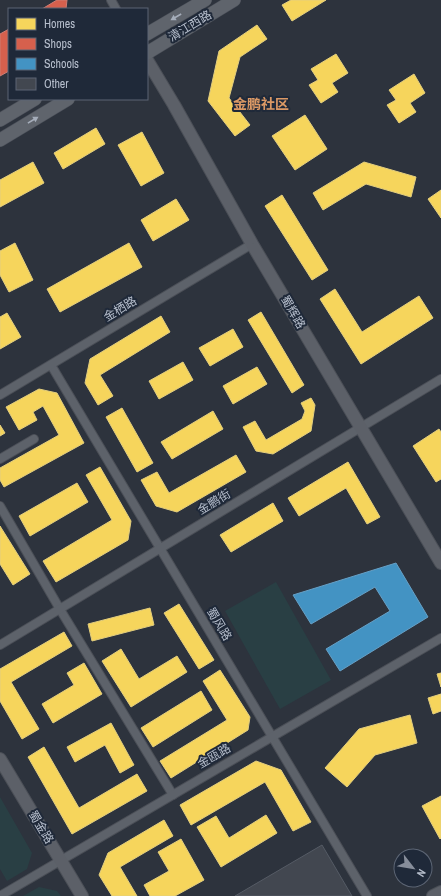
<svg xmlns="http://www.w3.org/2000/svg" width="441" height="896" font-family="'Archivo Narrow','Noto Sans SC',sans-serif">
	<rect width="100%" height="100%" fill="#2d333d"/>
	<g fill="#293f44">
		<polygon points="276,582 331,680 280,709 225,611"/>
		<polygon points="0,797 32,853 27,869 7,881 0,869"/>
		<polygon points="39,887 57,891 61,896 23,896"/>
	</g>
	<g fill="#f6d55c" stroke="#e3ce7e">
		<polygon points="291,0 326,0 292,21 282,5"/>
		<polygon points="257,25 267,39 240,57 229,98 250,125 235,136 208,101 219,51"/>
		<polygon points="336,54 348,73 332,83 338,92 321,103 309,85 318,80 311,69"/>
		<polygon points="414,74 425,93 410,103 416,112 399,123 387,105 396,100 389,90"/>
		<polygon points="305,115 327,149 295,170 272,136"/>
		<polygon points="96,128 105,144 63,169 54,153"/>
		<polygon points="142,132 164,173 141,186 118,145"/>
		<polygon points="33,162 44,183 0,207 0,180"/>
		<polygon points="364,162 416,177 411,197 366,184 323,210 313,193"/>
		<polygon points="441,190 441,218 428,199"/>
		<polygon points="282,195 328,270 312,280 265,206"/>
		<polygon points="176,199 189,220 153,241 141,220"/>
		<polygon points="15,243 33,280 9,292 0,275 0,251"/>
		<polygon points="129,243 142,267 60,312 47,289"/>
		<polygon points="335,289 362,332 419,296 433,318 361,364 320,299"/>
		<polygon points="261,312 304,385 292,393 248,320"/>
		<polygon points="7,313 21,337 0,349 0,317"/>
		<polygon points="161,316 170,332 100,375 113,396 98,405 85,383 90,359"/>
		<polygon points="233,329 243,347 210,366 199,348"/>
		<polygon points="183,362 193,380 159,399 149,381"/>
		<polygon points="257,367 267,384 233,404 223,386"/>
		<polygon points="39,389 57,393 84,443 4,487 0,480 0,468 59,435 43,406 33,412 37,420 19,430 6,407"/>
		<polygon points="311,398 315,405 311,431 273,454 256,451 243,427 255,421 266,440 302,419 305,411 301,403"/>
		<polygon points="122,408 153,463 137,472 106,417"/>
		<polygon points="213,411 223,429 172,459 161,442"/>
		<polygon points="0,425 5,433 0,436"/>
		<polygon points="439,429 441,432 441,479 436,482 413,446"/>
		<polygon points="236,455 246,472 177,512 156,506 141,480 157,472 169,493"/>
		<polygon points="348,462 380,517 367,524 346,488 299,516 288,498"/>
		<polygon points="100,467 131,521 128,540 56,582 43,561 112,520 86,475"/>
		<polygon points="77,483 88,502 30,536 19,516"/>
		<polygon points="273,503 283,521 231,552 220,535"/>
		<polygon points="0,526 30,574 13,585 0,564"/>
		<polygon points="179,604 214,660 199,669 164,613"/>
		<polygon points="150,608 154,625 92,641 88,624"/>
		<polygon points="64,632 72,646 11,682 39,729 22,739 0,701 0,669"/>
		<polygon points="121,649 139,679 177,656 187,672 131,707 102,661"/>
		<polygon points="84,663 102,694 53,723 42,704 74,685 67,673"/>
		<polygon points="220,670 250,717 248,730 171,778 160,761 227,720 203,681"/>
		<polygon points="441,673 441,687 437,674"/>
		<polygon points="201,691 212,710 153,747 141,728"/>
		<polygon points="441,694 441,711 433,714 428,698"/>
		<polygon points="410,715 417,743 375,755 347,787 325,768 359,729"/>
		<polygon points="111,723 134,765 120,773 105,745 75,762 67,747"/>
		<polygon points="44,747 79,808 137,774 147,791 72,834 28,757"/>
		<polygon points="256,761 281,770 311,822 293,831 265,782 191,825 180,805"/>
		<polygon points="441,796 441,838 440,839 422,806"/>
		<polygon points="266,815 277,833 221,867 197,827 216,816 229,838"/>
		<polygon points="164,820 173,836 120,867 137,896 112,896 99,875 108,853"/>
		<polygon points="181,839 204,880 175,896 150,896 144,885 169,871 158,852"/>
	</g>
	<g fill="#d6604d" stroke="#cd7c73">
		<polygon points="57,0 67,0 66,9 42,9"/>
		<polygon points="9,29 9,71 0,76 0,34"/>
	</g>
	<polygon fill="#4393c3" stroke="#66a0c6" points="396,563 428,617 340,671 326,649 390,611 375,587 311,624 293,595"/>
	<polygon fill="#424750" stroke="#555b65" points="322,845 352,896 235,896"/>
	<g fill="none" stroke-linecap="round" stroke-linejoin="round">
		<defs>
			<g id="street">
				<polyline points="111,0 116,9"/>
				<polyline points="51,365 367,896"/>
				<polyline points="0,395 252,244"/>
				<polyline points="0,459 34,439"/>
				<polyline points="0,506 61,611 173,795"/>
				<polyline points="0,645 441,379"/>
				<polyline points="0,896 441,638"/>
			</g>
			<g id="secondary">
				<polyline points="147,60 174,105 252,244 441,563"/>
				<polyline points="0,759 82,896"/>
				<polyline points="433,896 441,892"/>
			</g>
			<g id="primary">
				<polyline points="147,34 205,0"/>
				<polyline points="147,53 234,0"/>
				<polyline points="0,120 35,99"/>
				<polyline points="0,140 68,99"/>
			</g>
		</defs>
		<use href="#street" stroke="#4b4f57" stroke-width="10"/>
		<use href="#secondary" stroke="#4b4f57" stroke-width="14"/>
		<use href="#primary" stroke="#4b5059" stroke-width="14"/>
		<use href="#street" stroke="#5d626a" stroke-width="8"/>
		<use href="#secondary" stroke="#5c6068" stroke-width="12"/>
		<use href="#primary" stroke="#5f646c" stroke-width="13"/>
	</g>
	<defs><path id="oneway-solid" d="M-6-.8H1V-3.2L6.5 0L1 3.2V.8H-6Z"/></defs>
	<g fill="#a5adba">
		<use href="#oneway-solid" transform="translate(176 17) rotate(150)"/>
		<use href="#oneway-solid" transform="translate(33 120) rotate(-31)"/>
	</g>
	<g text-anchor="middle" stroke-width="4" stroke-linejoin="round" paint-order="stroke">
		<g font-size="12" fill="#b7bfcd" stroke="#1f2939">
			<text transform="translate(190 26) rotate(-31)" y="4">清江西路</text>
			<text transform="translate(120 309) rotate(-31)" y="4">金栖路</text>
			<text transform="translate(293 312) rotate(60)" y="4">蜀辉路</text>
			<text transform="translate(214 502) rotate(-31)" y="4">金鹏街</text>
			<text transform="translate(219 624) rotate(59)" y="4">蜀风路</text>
			<text transform="translate(214 756) rotate(-30)" y="4">金瓯路</text>
			<text transform="translate(41 827) rotate(59)" y="4">蜀金路</text>
		</g>
		<g font-size="14" font-weight="bold" fill="#db9965" stroke="#1f2939">
			<text x="261" y="109">金鹏社区</text>
		</g>
	</g>
	<rect x="8" y="8" width="140" height="92" fill="#1f2939" stroke="#5c6574"/>
	<rect x="16" y="18" width="20" height="12" fill="#f6d55c" stroke="#5c6574"/>
	<text x="44" y="28" font-size="12" fill="#b7bfcd">Homes</text>
	<rect x="16" y="38" width="20" height="12" fill="#d6604d" stroke="#5c6574"/>
	<text x="44" y="48" font-size="12" fill="#b7bfcd">Shops</text>
	<rect x="16" y="58" width="20" height="12" fill="#4393c3" stroke="#5c6574"/>
	<text x="44" y="68" font-size="12" fill="#b7bfcd">Schools</text>
	<rect x="16" y="78" width="20" height="12" fill="#424750" stroke="#5c6574"/>
	<text x="44" y="88" font-size="12" fill="#b7bfcd">Other</text>
	<g transform="translate(413 868) rotate(121)"><circle r="19" fill="#1f2939" stroke="#5c6574"/>
	<path d="M0-3L7 15L0 10L-7 15Z" fill="#878e9b"/>
	<text y="-6" font-size="11" font-weight="bold" text-anchor="middle" fill="#b7bfcd">N</text>
	</g>
</svg>
